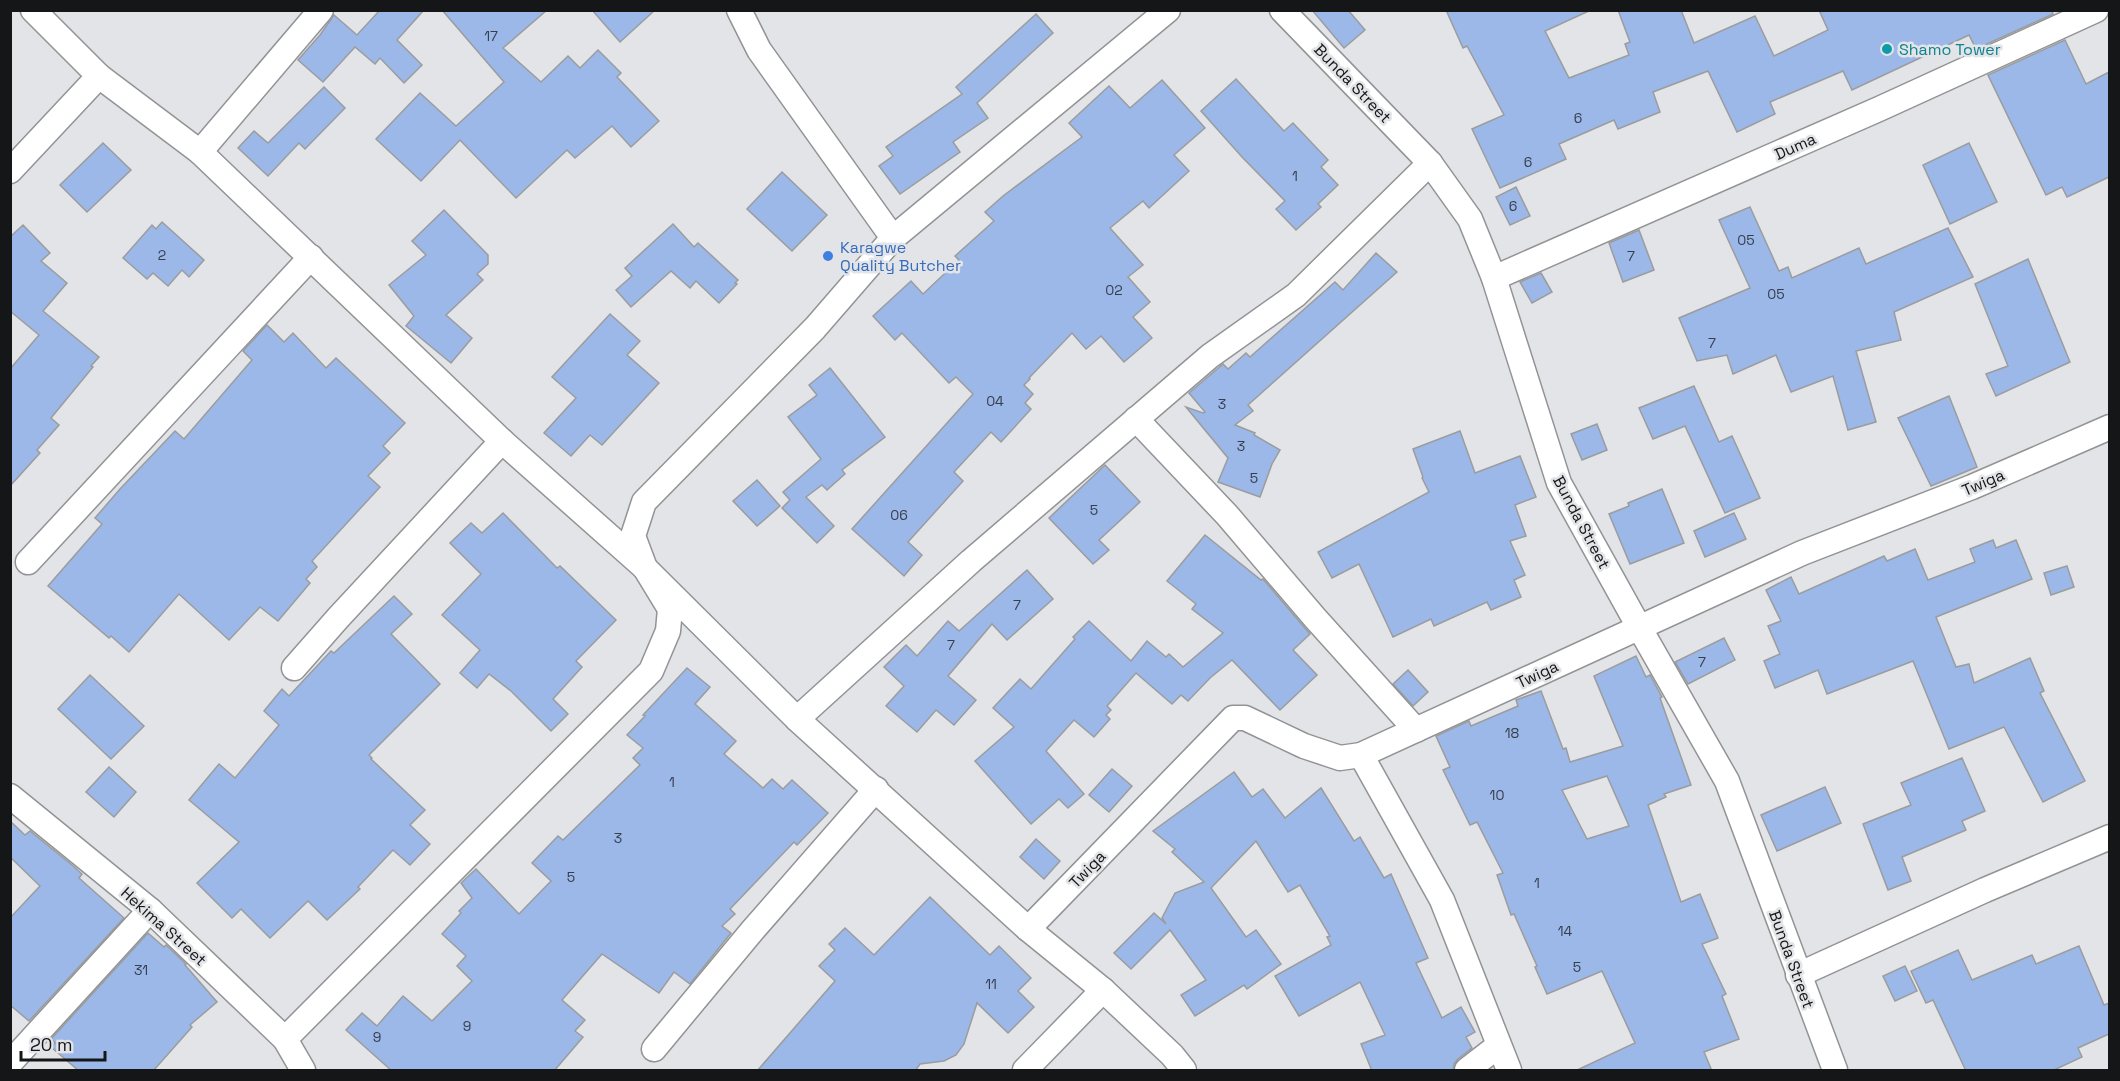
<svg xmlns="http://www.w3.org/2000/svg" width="2120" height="1081" font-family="'Space Grotesk',sans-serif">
	<rect width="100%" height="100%" fill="#e3e4e7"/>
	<g fill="#9bb8e9" stroke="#9b9c9e" stroke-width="1.5" fill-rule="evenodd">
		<polygon points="380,10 424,10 397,40 422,65 404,83 380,58 375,64 355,47 323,82 298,60 320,35 334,15 357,35"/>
		<polygon points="442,10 547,10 503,48 541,82 568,56 580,68 598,50 621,73 617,77 659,121 631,147 612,126 575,158 567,150 516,198 460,140 421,181 376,139 420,93 456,126 504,82"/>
		<polygon points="592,10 655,10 620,42"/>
		<polygon points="1312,10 1348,10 1365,30 1344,48"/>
		<polygon points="1446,10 1591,10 1545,31 1569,78 1629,55 1625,44 1630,42 1618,10 1681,10 1694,43 1755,16 1774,56 1828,30 1819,10 2052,10 2053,14 1976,49 1969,35 1852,90 1843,71 1770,102 1775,114 1737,132 1708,71 1653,92 1660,112 1618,129 1614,120 1559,144 1566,159 1500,188 1472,129 1504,115 1467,46 1463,48"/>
		<polygon points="1036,14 1053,33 977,103 988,118 953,142 960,152 900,194 879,166 893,156 886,147 962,94 956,87"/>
		<polygon points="2065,40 2086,84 2109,72 2109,177 2067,197 2062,187 2046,195 1988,75"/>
		<polygon points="1236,79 1284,131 1293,123 1328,160 1321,167 1338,185 1318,204 1321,207 1296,230 1276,209 1285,201 1242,157 1201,111"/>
		<polygon points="1162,80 1205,128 1174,155 1189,171 1149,208 1143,201 1110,228 1143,265 1128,277 1150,302 1133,317 1152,338 1124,362 1101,336 1086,349 1072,333 1029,378 1030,379 1024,385 1033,394 1025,403 1031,409 1001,442 991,432 954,472 963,481 908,542 922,555 904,576 852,529 973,394 956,377 949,383 902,333 895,340 873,316 911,281 923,294 959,260 955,256 994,221 985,212 1003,196 1082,137 1069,123 1109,86 1130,108"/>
		<polygon points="324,87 345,108 305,149 299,143 268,176 238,148 254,131 268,143"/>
		<polygon points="103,143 131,170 87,212 60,185"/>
		<polygon points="1969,143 1997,202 1950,224 1923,165"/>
		<polygon points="782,172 827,215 792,251 747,209"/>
		<polygon points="1516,187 1530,216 1510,225 1496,197"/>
		<polygon points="1750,207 1779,271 1788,267 1792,278 1859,248 1866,264 1948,228 1973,277 1894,312 1901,340 1856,351 1876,422 1848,430 1833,376 1791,392 1776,355 1733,374 1727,355 1697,361 1679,318 1750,288 1719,220"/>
		<polygon points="444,210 488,255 488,264 477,274 483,280 446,315 472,338 451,363 406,326 414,316 389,285 426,255 412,241"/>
		<polygon points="162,222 204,260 189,277 182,270 168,286 153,273 147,279 123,258 152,225 156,229"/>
		<polygon points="673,224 694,247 698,243 738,280 735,283 737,284 719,303 696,281 690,288 671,271 631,307 616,290 632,276 625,268"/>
		<polygon points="23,225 50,253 41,261 67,283 43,311 99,357 91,366 93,367 51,418 59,425 37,450 40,453 10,486 10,369 39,335 10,311 10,237"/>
		<polygon points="1639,230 1654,270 1623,282 1609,243"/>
		<polygon points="1376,253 1397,272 1248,405 1253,411 1235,425 1255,433 1254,435 1280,450 1272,464 1260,497 1218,482 1228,458 1186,407 1203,413 1205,412 1189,393 1223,364 1228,369 1246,353 1250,357 1335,282 1343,290"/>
		<polygon points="2028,259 2070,362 1996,396 1986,374 2008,366 1975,284"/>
		<polygon points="1541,273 1552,292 1532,303 1520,282"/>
		<polygon points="610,314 640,341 627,355 659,383 602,445 590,435 571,456 544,433 576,398 552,377"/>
		<polygon points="267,325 284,342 293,333 326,368 336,358 405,423 383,446 390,453 368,476 380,487 312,561 317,567 306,579 310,583 278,621 260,607 229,640 179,594 129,652 111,636 109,638 48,586 102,524 95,518 120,489 175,431 184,439 252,360 243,351"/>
		<polygon points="830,368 885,437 842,470 845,474 827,490 822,485 806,497 834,526 817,543 782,508 790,500 783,492 821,459 788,417 817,395 809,385"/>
		<polygon points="1694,386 1719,442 1732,436 1760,498 1725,513 1685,426 1653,439 1639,408"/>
		<polygon points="1949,396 1977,467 1931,486 1898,418"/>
		<polygon points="1597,424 1607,450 1582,460 1571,434"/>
		<polygon points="1460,431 1475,473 1520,456 1536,497 1515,505 1526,536 1510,541 1525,575 1514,580 1521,597 1491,610 1487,602 1434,626 1431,619 1393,637 1359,564 1332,578 1318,552 1429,492 1422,478 1423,477 1413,449"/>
		<polygon points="1105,465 1140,502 1099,540 1109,550 1093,564 1049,518"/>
		<polygon points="757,480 780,506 757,526 733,501"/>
		<polygon points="1662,489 1684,543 1630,564 1609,514 1629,506 1628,503"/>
		<polygon points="503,513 557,568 560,566 616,620 576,661 582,667 553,699 568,714 551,731 511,691 489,674 477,688 460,673 480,650 442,615 481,574 450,543 471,523 482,533"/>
		<polygon points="1734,513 1746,539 1705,557 1694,531"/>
		<polygon points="1205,535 1261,580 1263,579 1310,634 1293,650 1317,675 1280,710 1232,660 1210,678 1188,701 1181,695 1172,704 1136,673 1107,706 1111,710 1106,715 1110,719 1094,737 1074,720 1046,751 1084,794 1068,808 1059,799 1031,824 975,761 1014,727 993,708 1020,679 1031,689 1075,639 1073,637 1089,621 1131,661 1147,641 1166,657 1169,654 1183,667 1223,633 1192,609 1196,604 1167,581"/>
		<polygon points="1993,540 1996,548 2016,540 2032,579 1936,617 1956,667 1969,664 1974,683 2030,658 2044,691 2040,693 2085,781 2043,802 2004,727 1949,749 1913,661 1827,694 1818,670 1775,688 1764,661 1780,654 1768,626 1781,621 1766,590 1791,577 1799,594 1884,556 1887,561 1915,549 1928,580 1975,562 1970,549"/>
		<polygon points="2067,566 2074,587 2051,595 2044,573"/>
		<polygon points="1027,570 1053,599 1007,640 992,624 948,676 976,700 954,725 936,710 917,732 886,706 904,686 884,667 906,645 917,656 948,621 959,631"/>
		<polygon points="394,596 412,614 391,634 440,684 369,755 372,758 371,759 425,810 410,825 430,844 410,865 393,850 358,887 360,889 327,920 308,901 270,938 241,909 232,918 197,883 239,842 189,800 219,764 235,778 279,725 264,711 282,689 289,696 331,651 334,653"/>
		<polygon points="1724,638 1735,660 1688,684 1675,662"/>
		<path d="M 1636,656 L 1646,677 L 1650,675 L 1662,697 L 1660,698 L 1691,785 L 1664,794 L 1666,797 L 1648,805 L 1681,902 L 1700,894 L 1718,938 L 1702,944 L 1726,994 L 1722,996 L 1739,1039 L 1704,1052 L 1712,1071 L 1575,1071 L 1635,1043 L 1602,971 L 1547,994 L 1535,967 L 1537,966 L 1514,914 L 1511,915 L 1497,875 L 1503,873 L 1477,822 L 1470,825 L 1443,770 L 1450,767 L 1436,736 L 1469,721 L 1471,726 L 1518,706 L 1516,700 L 1541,691 L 1563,749 L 1566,748 L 1570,762 L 1623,746 L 1594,676 ZM 1607,776 L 1629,826 L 1587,839 L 1562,790 Z"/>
		<polygon points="687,668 710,687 695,704 736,741 724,754 763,788 772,779 783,789 792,780 828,813 797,845 794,842 730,909 735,914 722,926 731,933 690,984 674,972 659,993 602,954 562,1000 585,1020 575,1031 583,1037 554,1071 392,1071 346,1030 362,1013 377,1026 403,996 432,1021 472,981 457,966 466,956 442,934 461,913 459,911 472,898 461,883 476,869 519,914 551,881 532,863 558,836 563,840 640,765 633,758 643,748 627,735 645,716 643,715"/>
		<polygon points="1408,670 1428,692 1413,706 1393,684"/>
		<polygon points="90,675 144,726 111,759 58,709"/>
		<polygon points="1962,758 1985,811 1962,821 1966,830 1902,857 1911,881 1888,890 1863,824 1911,805 1901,783"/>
		<polygon points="109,767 136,792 114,817 86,792"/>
		<polygon points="1112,769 1132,786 1109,812 1089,795"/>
		<polygon points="1234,772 1252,797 1263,789 1285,818 1321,788 1354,841 1360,837 1384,878 1391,874 1428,958 1416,963 1442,1018 1461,1007 1475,1032 1466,1037 1472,1048 1458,1059 1454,1064 1453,1071 1372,1071 1361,1044 1385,1035 1360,982 1299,1016 1275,976 1331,945 1327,937 1330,936 1300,885 1288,892 1256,841 1211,888 1246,937 1256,930 1281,964 1247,989 1244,985 1195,1016 1181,995 1206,980 1170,930 1131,969 1114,953 1154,913 1166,924 1162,918 1175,893 1204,882 1172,852 1175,849 1153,831"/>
		<polygon points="1825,787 1841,823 1777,851 1761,815"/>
		<polygon points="10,821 25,835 30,831 72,865 82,874 79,878 124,918 29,1021 10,1005 10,918 40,886 10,857"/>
		<polygon points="1036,839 1060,861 1044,879 1020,857"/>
		<polygon points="930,897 990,955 999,946 1031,978 1018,991 1034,1007 1008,1033 977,1003 964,1044 956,1055 944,1061 920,1064 915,1071 757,1071 835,981 819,966 835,950 829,944 845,928 874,955"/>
		<polygon points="148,933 164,947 166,945 186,964 185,965 217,1002 190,1025 192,1027 153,1071 79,1071 51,1047 55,1043 51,1039"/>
		<polygon points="2079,946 2104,1005 2109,1003 2109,1034 2078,1048 2082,1057 2052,1071 1966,1071 1933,1000 1926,1003 1911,971 1958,950 1972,980 2032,955 2036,964"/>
		<polygon points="1905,966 1917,991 1895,1001 1883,976"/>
	</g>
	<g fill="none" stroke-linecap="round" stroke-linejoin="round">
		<defs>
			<g id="street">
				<polyline points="33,10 99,76 200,152 502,441 645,568 797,719 1028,929 1103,990 1172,1055 1184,1070"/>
				<polyline points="739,10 759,50 893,238"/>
				<polyline points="1282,10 1430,163 1470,219 1494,278 1559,483 1639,627 1727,781 1835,1070"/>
				<polyline points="200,152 321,10"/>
				<polyline points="10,171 99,76"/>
				<polyline points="1494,278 1879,109 2096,10"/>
				<polyline points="1136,419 1227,515 1315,618 1416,730"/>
				<polyline points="28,562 311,257"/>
				<polyline points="294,668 338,618 502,441"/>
				<polyline points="797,719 971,561 1210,356 1296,295 1430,163"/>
				<polyline points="1361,755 1442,900 1509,1070"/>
				<polyline points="10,796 150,910 285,1039 303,1070"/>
				<polyline points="1028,929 1233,718 1245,718 1304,746 1340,758 1361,755 1802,553 1972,487 2110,427"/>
				<polyline points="1798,975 1985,890 2110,837"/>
				<polyline points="285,1039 651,671 668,631 670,609 645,568 633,536 644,502 815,328 893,238 1168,10"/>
				<polyline points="654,1049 752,931 876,789"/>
				<polyline points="10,1063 150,910"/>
				<polyline points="1025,1070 1103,990"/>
				<polyline points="1467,1070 1498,1046"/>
			</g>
		</defs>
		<use href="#street" stroke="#929395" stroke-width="27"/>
		<use href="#street" stroke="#fff" stroke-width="24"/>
	</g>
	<circle fill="#0f9aa8" stroke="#e3e4e7" stroke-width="2" cx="1887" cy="49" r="6"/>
	<circle fill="#3f7fe0" stroke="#e3e4e7" stroke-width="2" cx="828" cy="256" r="6"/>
	<g text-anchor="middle" stroke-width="5" stroke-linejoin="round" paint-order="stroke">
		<g font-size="14" fill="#363e4c">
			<text x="491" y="41">17</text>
			<text x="1578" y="123">6</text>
			<text x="1528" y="167">6</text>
			<text x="1295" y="181">1</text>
			<text x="1513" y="211">6</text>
			<text x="1746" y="245">05</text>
			<text x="162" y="260">2</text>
			<text x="1631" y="261">7</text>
			<text x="1114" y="295">02</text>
			<text x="1776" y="299">05</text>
			<text x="1712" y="348">7</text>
			<text x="995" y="406">04</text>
			<text x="1222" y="409">3</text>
			<text x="1241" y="451">3</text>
			<text x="1254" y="483">5</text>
			<text x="1094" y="515">5</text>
			<text x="899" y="520">06</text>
			<text x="1017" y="610">7</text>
			<text x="951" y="650">7</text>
			<text x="1702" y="667">7</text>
			<text x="1512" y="738">18</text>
			<text x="672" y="787">1</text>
			<text x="1497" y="800">10</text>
			<text x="618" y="843">3</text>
			<text x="571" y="882">5</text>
			<text x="1537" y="888">1</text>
			<text x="1565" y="936">14</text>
			<text x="1577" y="972">5</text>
			<text x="141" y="975">31</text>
			<text x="991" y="989">11</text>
			<text x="467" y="1031">9</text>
			<text x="377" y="1042">9</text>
		</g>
		<g font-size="16" fill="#0d838f" stroke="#e3e4e7" text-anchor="start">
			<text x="1899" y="55">Shamo Tower</text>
		</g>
		<g font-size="16" fill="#151617" stroke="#e3e4e7">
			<text transform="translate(1353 83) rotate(46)" y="6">Bunda Street</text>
			<text transform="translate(1795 146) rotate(-24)" y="6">Duma</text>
			<text transform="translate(1983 482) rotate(-23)" y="6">Twiga</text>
			<text transform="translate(1582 522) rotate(62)" y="6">Bunda Street</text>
			<text transform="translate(1537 674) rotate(-25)" y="6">Twiga</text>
			<text transform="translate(1087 869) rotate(-46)" y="6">Twiga</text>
			<text transform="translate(164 926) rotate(42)" y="6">Hekima Street</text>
			<text transform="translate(1792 959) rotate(70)" y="6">Bunda Street</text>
		</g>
		<g font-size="16" fill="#366cbe" stroke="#e3e4e7" text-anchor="start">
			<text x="840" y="253">Karagwe<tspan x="840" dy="18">Quality Butcher</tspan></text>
		</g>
	</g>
	<rect width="2120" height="1081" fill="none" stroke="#151617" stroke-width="24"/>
	<path d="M21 1051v9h84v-9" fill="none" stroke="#151617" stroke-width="3"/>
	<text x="30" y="1051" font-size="18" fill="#151617" stroke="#e3e4e7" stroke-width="4.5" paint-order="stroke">20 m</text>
</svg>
